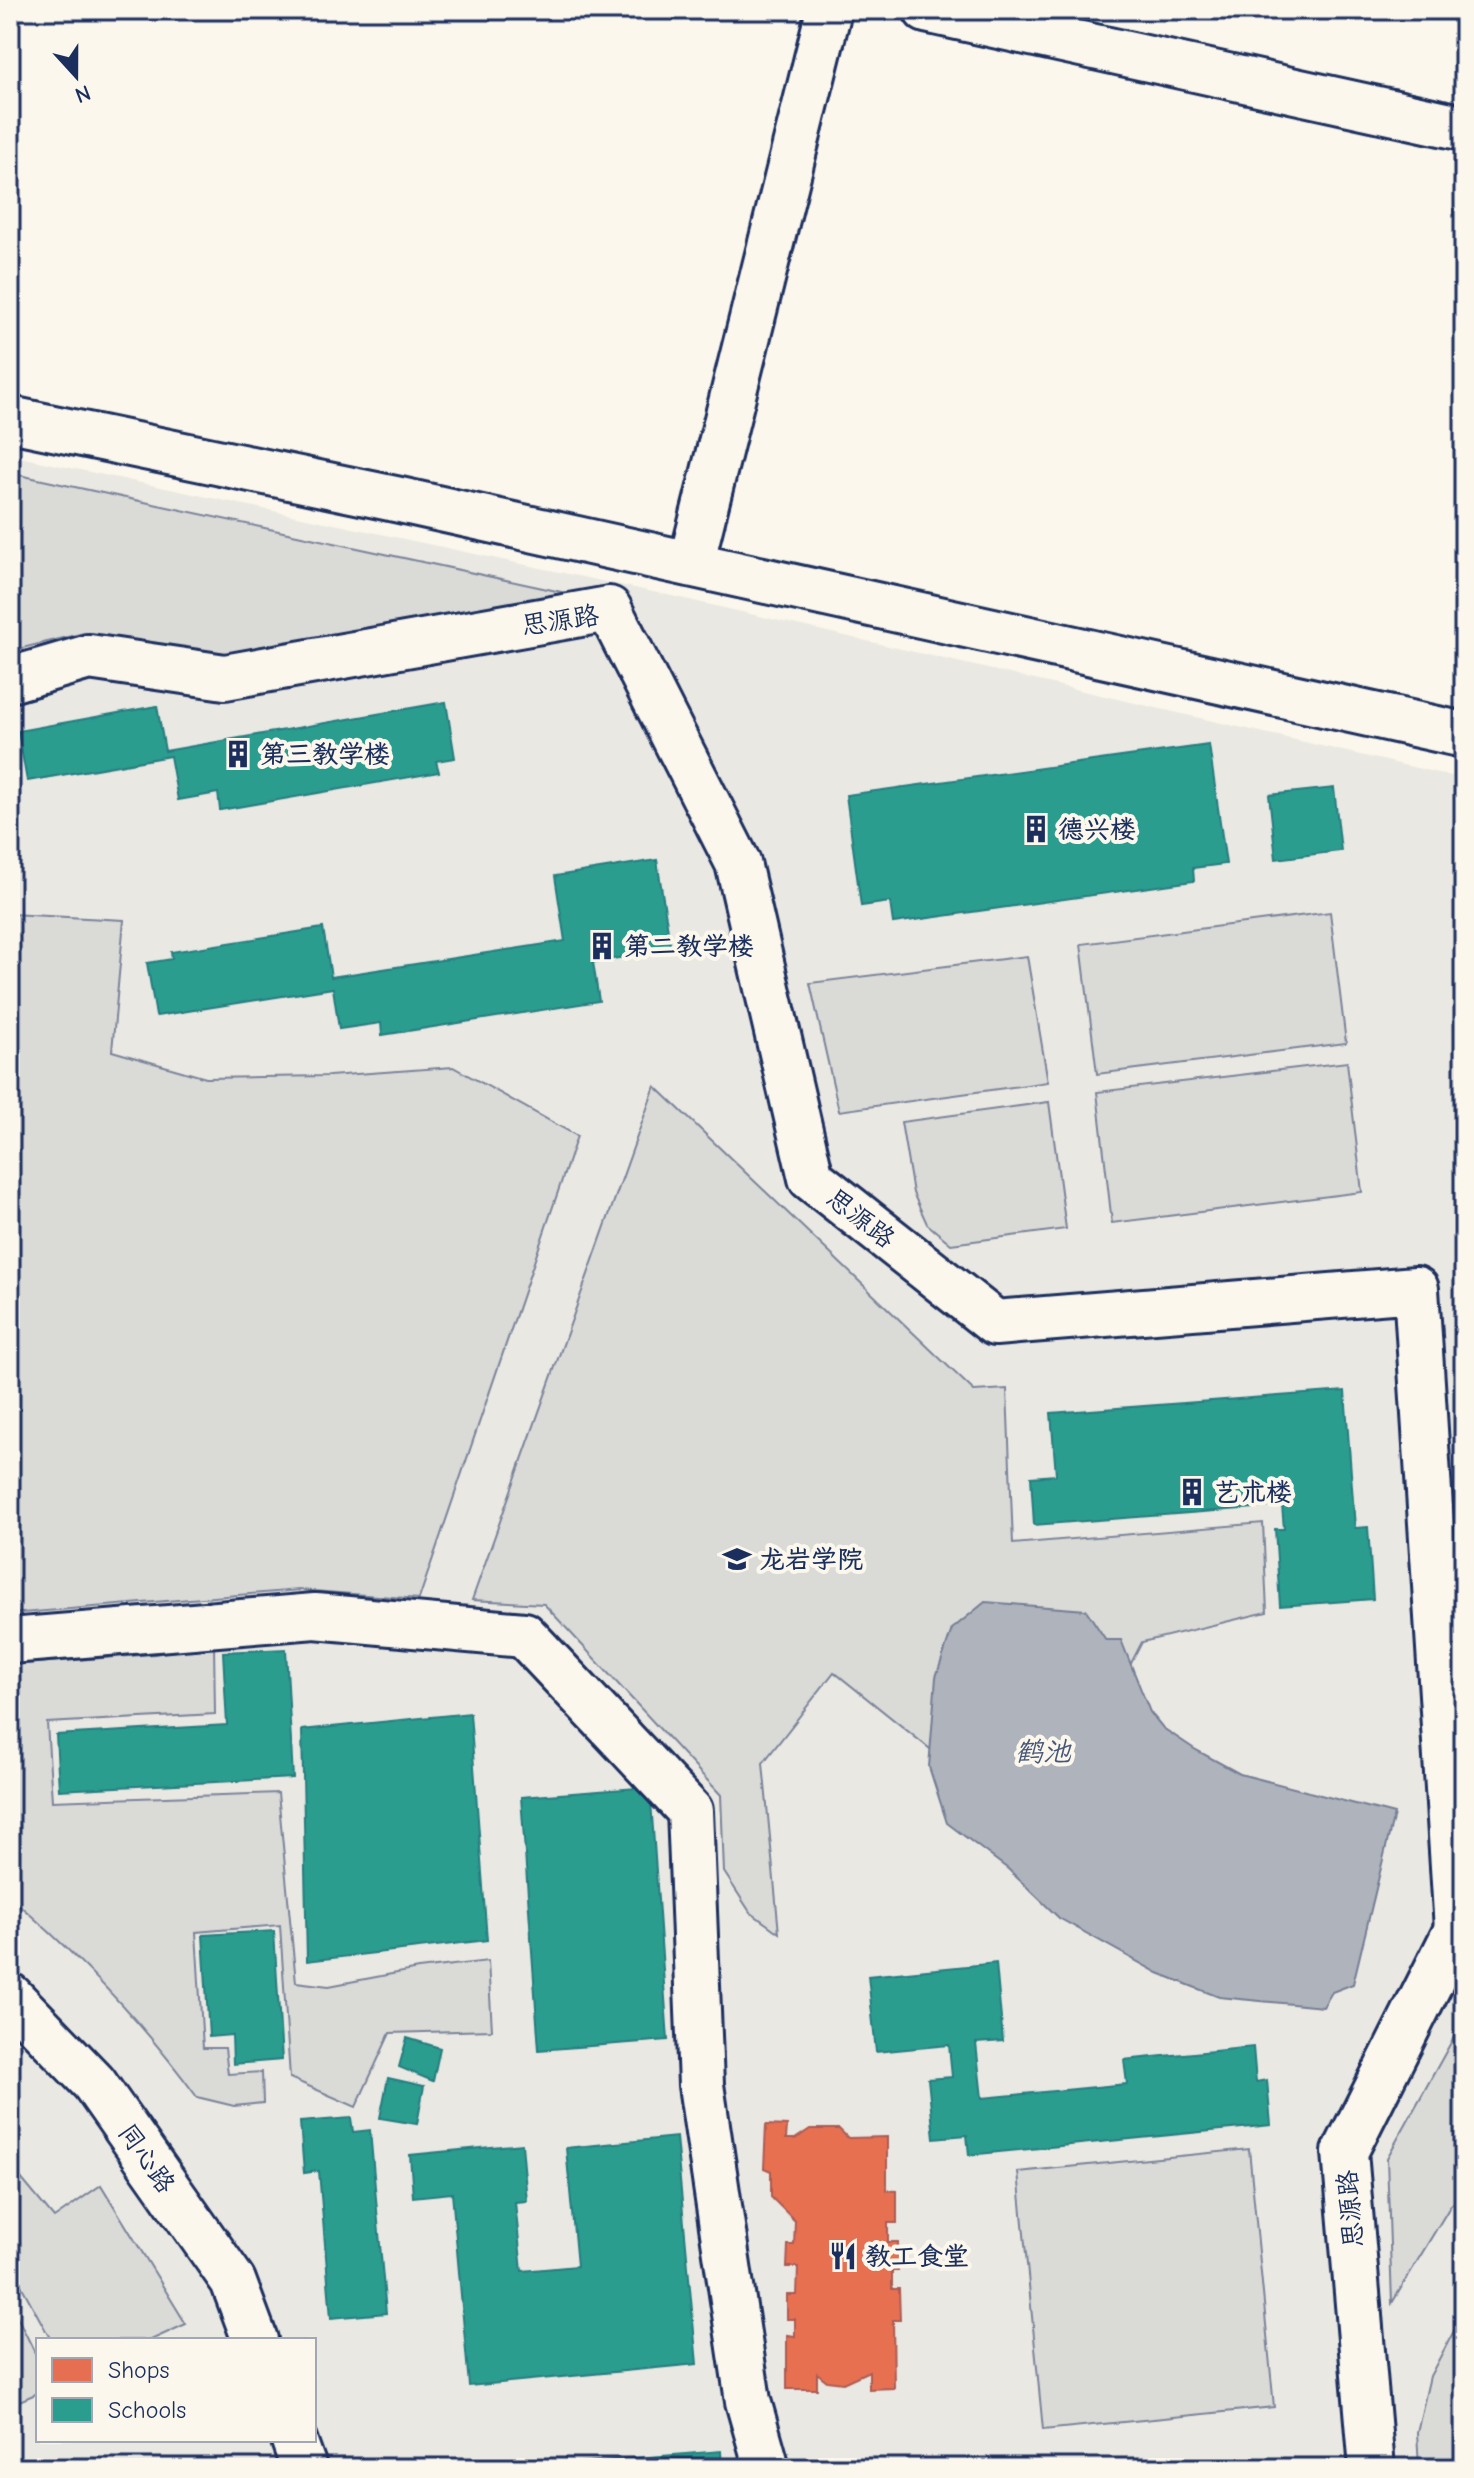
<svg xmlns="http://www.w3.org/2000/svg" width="1474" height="2478" font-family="'Comic Neue','LXGW WenKai TC',sans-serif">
	<rect width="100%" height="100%" fill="#fbf7ec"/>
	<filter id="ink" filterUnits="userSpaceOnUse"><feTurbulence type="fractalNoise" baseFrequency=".0125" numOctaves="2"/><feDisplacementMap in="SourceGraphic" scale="16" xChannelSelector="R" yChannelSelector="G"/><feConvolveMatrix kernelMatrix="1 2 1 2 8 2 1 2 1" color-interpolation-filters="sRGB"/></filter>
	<g filter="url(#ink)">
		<path fill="#eae8e2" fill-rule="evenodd" d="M 10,455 L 672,596 L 1464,779 L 1464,2468 L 10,2468 ZM 38,2340 L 314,2340 L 314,2440 L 38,2440 Z"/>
		<g fill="#dadad7" stroke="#7a849a" stroke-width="2">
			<polygon points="10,473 566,593 225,654 84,633 10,651"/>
			<polygon points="1330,912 1346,1043 1097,1074 1081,944"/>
			<polygon points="10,914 124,920 112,1051 206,1078 329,1076 453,1067 577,1136 419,1599 299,1590 10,1614"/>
			<polygon points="1027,956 1048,1082 839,1111 810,983"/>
			<polygon points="1347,1062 1362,1192 1112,1223 1097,1092"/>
			<polygon points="655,1086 974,1391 1007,1389 1013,1544 1263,1523 1267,1612 1142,1642 1041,1838 834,1672 763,1763 779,1933 750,1912 724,1872 721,1795 544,1604 472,1600"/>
			<polygon points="1049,1102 1066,1229 951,1244 927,1224 913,1193 901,1122"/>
			<path d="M 214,1643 L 215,1714 L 47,1723 L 52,1801 L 278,1793 L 296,1982 L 329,1986 L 418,1969 L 488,1961 L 492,2030 L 390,2033 L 356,2107 L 290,2078 L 280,1925 L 196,1932 L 203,2048 L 225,2048 L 228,2074 L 262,2072 L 263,2103 L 234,2106 L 197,2097 C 143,2023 80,1957 10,1897 L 10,1665 L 155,1654 Z"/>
			<polygon points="1464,2019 1464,2195 1451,2205 1392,2303 1387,2158"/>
			<polygon points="1249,2149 1274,2407 1043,2430 1018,2172"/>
			<polygon points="10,2165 54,2218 101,2185 186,2324 151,2340 51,2340 10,2265"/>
			<polygon points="10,2302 38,2359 38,2393 10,2405"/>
			<polygon points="1464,2312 1464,2468 1419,2468 1417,2432 1430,2376"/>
		</g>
		<polygon fill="#afb3bb" stroke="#747e96" stroke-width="2" points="985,1602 1086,1610 1106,1640 1121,1640 1150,1712 1163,1728 1196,1750 1240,1774 1394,1814 1353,1984 1332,1992 1323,2007 1219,1997 1158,1973 1059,1918 1008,1869 947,1823 929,1767 936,1677 952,1629"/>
		<polygon fill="#e76f51" stroke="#aa5c55" stroke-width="2" points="766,2125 787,2126 786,2139 795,2139 810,2129 839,2129 848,2138 887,2137 887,2190 897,2191 897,2223 888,2223 888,2242 898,2242 898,2271 892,2271 892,2289 899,2289 900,2320 893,2320 894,2388 869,2389 869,2371 843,2383 827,2381 817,2373 817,2389 787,2389 787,2335 795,2336 795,2319 787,2319 787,2295 797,2295 798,2267 787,2267 788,2245 794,2245 795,2221 771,2197 771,2171 764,2168"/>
		<g fill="#2a9d8f" stroke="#267c80" stroke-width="2">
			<polygon points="446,702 455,758 436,761 439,772 220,810 218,793 178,800 170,756 27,781 18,731 157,706 165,751"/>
			<polygon points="1209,745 1226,864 1193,868 1194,881 893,923 890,902 861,906 846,795"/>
			<polygon points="1334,788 1341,851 1276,859 1269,795"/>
			<polygon points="657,860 671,950 593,962 599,1001 382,1035 381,1023 339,1029 333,988 156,1016 147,963 172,959 171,952 323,928 331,977 565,941 555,876"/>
			<polygon points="1345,1391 1355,1528 1368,1527 1373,1599 1280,1606 1275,1529 1284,1529 1282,1506 1034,1525 1031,1477 1056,1475 1051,1413"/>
			<polygon points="286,1649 293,1778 59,1790 56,1735 227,1725 223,1652"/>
			<polygon points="470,1713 487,1940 307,1961 302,1730"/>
			<polygon points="650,1787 668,2040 539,2050 521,1797"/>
			<polygon points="274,1931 282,2060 233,2064 232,2035 209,2037 203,1935"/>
			<polygon points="996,1963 1003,2041 976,2043 982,2098 1127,2084 1124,2060 1253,2047 1256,2082 1267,2080 1271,2125 969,2155 967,2135 934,2138 928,2079 952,2077 949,2045 876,2052 868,1976"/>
			<polygon points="407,2038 440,2048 433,2081 399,2067"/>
			<polygon points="388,2078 424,2086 417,2124 380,2118"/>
			<polygon points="351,2118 353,2132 370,2130 386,2313 331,2318 319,2171 304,2173 300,2122"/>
			<polygon points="676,2137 697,2364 469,2386 452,2193 413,2197 410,2155 522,2144 527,2201 515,2202 522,2271 577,2266 566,2148"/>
			<polygon points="721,2451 722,2468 516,2468"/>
		</g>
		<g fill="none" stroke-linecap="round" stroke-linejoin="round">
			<defs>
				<g id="street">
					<polyline points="926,10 1464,128"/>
					<polyline points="10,419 400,500 1464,735"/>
					<polyline points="691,564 829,10"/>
					<polyline points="10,680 89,657 225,677 609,609 738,863 811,1178 995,1323 1416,1289 1457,1929"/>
					<polyline points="10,1641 315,1616 524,1635 690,1811 701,2085 748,2401 767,2468"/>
					<polyline points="10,1996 94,2083 233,2281 255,2340"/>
					<polyline points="294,2440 304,2468"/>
					<polyline points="1372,2468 1345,2152 1457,1929 1464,1926"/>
				</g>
			</defs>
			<use href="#street" stroke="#1b2f5e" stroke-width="50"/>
			<use href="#street" stroke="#fbf7ec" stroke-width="44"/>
		</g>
	</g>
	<defs>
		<symbol id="building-bare" viewBox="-9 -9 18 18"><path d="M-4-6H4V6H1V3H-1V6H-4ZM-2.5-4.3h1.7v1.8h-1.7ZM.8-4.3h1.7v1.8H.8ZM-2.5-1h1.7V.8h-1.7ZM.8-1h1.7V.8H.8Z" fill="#1b2f5e" stroke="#fbf7ec" stroke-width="2.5" paint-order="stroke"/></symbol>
		<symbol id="university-bare" viewBox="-9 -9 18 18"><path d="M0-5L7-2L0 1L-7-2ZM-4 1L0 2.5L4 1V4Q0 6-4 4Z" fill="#1b2f5e" stroke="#fbf7ec" stroke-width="2.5" paint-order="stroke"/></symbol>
		<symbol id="restaurant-bare" viewBox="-9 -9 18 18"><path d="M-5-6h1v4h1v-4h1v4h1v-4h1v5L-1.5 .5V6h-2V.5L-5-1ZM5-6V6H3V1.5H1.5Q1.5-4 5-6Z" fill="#1b2f5e" stroke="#fbf7ec" stroke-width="2.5" paint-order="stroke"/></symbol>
	</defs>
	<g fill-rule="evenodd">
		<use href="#building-bare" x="218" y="734" width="40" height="40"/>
		<use href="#building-bare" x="1016" y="809" width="40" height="40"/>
		<use href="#building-bare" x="582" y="926" width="40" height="40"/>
		<use href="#building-bare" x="1172" y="1472" width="40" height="40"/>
		<use href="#university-bare" x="717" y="1539" width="40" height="40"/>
		<use href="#restaurant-bare" x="823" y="2236" width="40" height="40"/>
	</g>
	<g text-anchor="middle" stroke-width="8" stroke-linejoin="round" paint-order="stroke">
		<g font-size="26" fill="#1b2f5e" stroke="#fbf7ec">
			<text transform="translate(560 620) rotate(-8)" y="9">思源路</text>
			<text transform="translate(861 1218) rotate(38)" y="9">思源路</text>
			<text transform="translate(147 2158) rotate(55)" y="9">同心路</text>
			<text transform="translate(1350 2209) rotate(-95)" y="9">思源路</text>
		</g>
		<g font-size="26" font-weight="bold" fill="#1b2f5e" stroke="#fbf7ec" text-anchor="start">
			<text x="260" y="763">第三教学楼</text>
			<text x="1058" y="838">德兴楼</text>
			<text x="624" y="955">第二教学楼</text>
			<text x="1214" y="1501">艺术楼</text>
			<text x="759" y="1568">龙岩学院</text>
			<text x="865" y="2265">教工食堂</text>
		</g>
		<g font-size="28" font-style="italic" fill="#47577a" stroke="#fbf7ec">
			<text x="1043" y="1761">鹤池</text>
		</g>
	</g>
	<rect width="1474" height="2478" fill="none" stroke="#fbf7ec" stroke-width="40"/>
	<rect x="20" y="20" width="1434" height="2438" fill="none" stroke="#1b2f5e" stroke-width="3" filter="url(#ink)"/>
	<rect x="36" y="2338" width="280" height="104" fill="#fbf7ec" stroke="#a1a7b3" stroke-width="2"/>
	<rect x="52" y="2358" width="40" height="24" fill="#e76f51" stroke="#a1a7b3" stroke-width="2"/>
	<text x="108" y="2378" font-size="24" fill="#1b2f5e">Shops</text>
	<rect x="52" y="2398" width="40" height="24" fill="#2a9d8f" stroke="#a1a7b3" stroke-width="2"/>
	<text x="108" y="2418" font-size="24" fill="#1b2f5e">Schools</text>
	<g transform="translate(76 76) rotate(159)" stroke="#fbf7ec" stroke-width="6" paint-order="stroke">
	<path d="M0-6L14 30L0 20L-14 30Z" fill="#1b2f5e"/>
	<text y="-12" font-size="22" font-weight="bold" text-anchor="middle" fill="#1b2f5e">N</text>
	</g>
</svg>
